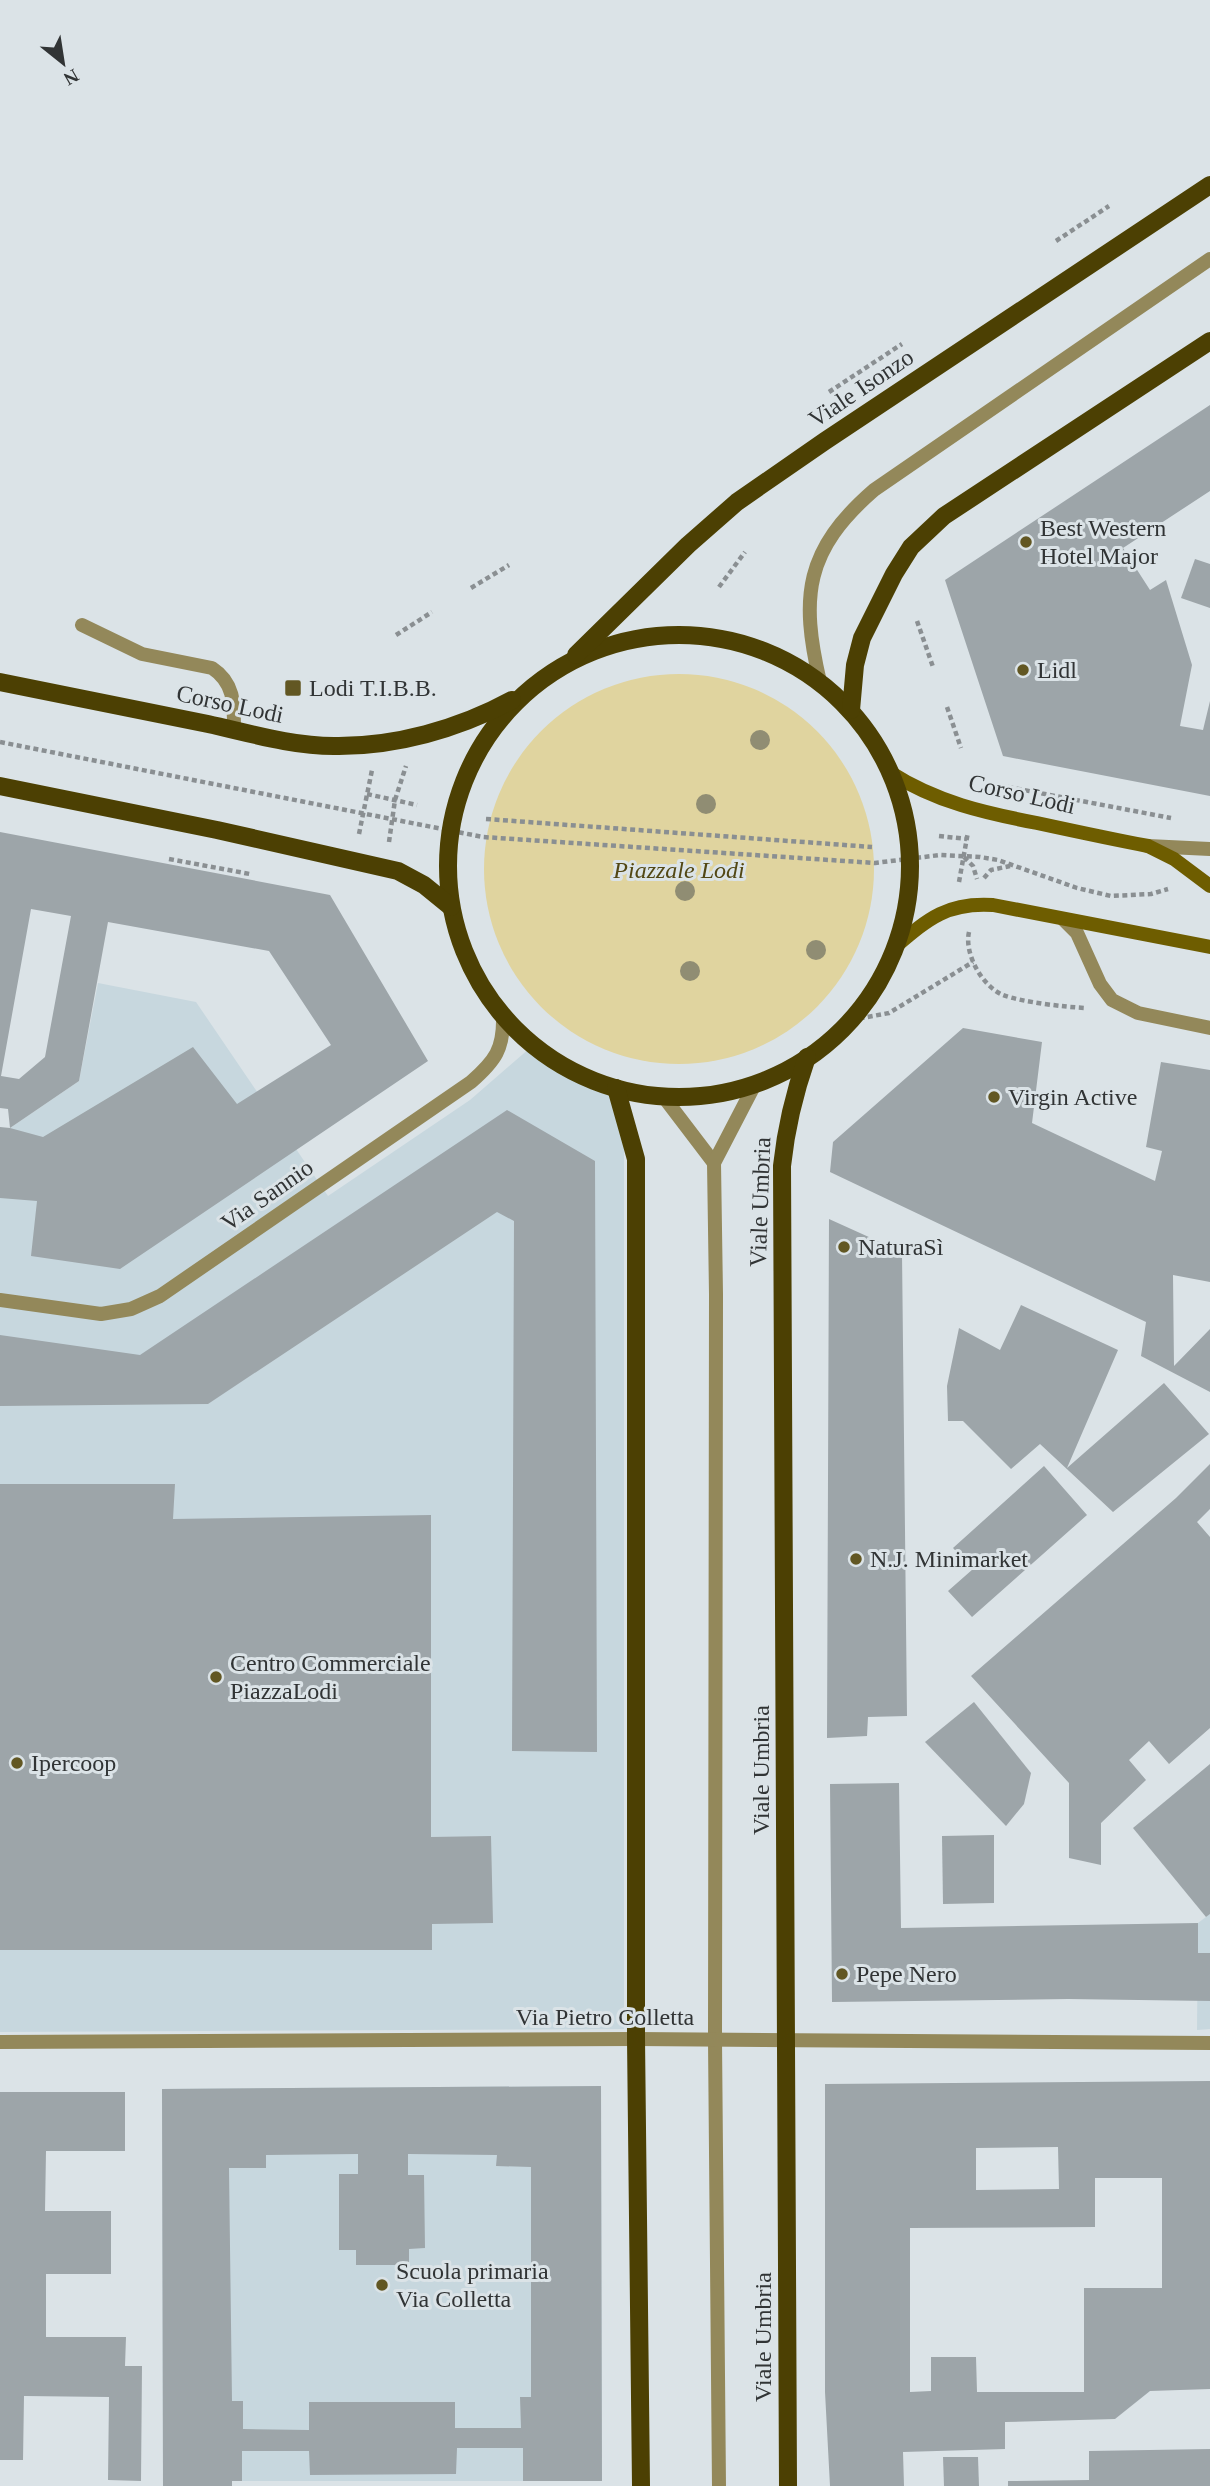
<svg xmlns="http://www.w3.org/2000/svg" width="1210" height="2486" font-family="'Times New Roman',serif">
	<rect width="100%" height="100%" fill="#dbe3e7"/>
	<g fill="#c7d7de">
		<polygon points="98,983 196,1002 328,1196 470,1100 530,1048 560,1070 624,1097 624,2029 0,2032 0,1188 10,1128 79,1081"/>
		<polygon points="1210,1914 1210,2029 1197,2030 1198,1923"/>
		<polygon points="601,2086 602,2481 232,2481 232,2486 163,2486 162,2089"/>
	</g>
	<circle fill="#e0d49f" cx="679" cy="869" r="195"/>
	<g fill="#9da5a9" fill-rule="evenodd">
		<polygon points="1210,405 1210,491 1123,548 1150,590 1166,580 1192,665 1180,726 1203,730 1210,701 1210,796 1003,756 945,580"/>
		<polygon points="1195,559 1210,564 1210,608 1181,598"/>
		<path d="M 0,832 L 330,895 L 428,1061 L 120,1269 L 31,1256 L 37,1201 L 0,1198 L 0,1127 L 10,1128 L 8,1109 L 0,1108 ZM 31,909 L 71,916 L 45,1057 L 19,1079 L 1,1076 ZM 108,922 L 269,951 L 331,1045 L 237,1104 L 193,1047 L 43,1137 L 10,1128 L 79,1081 Z"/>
		<polygon points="963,1028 1042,1042 1032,1123 1155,1181 1162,1151 1146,1147 1161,1062 1210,1070 1210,1282 1173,1275 1174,1366 1210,1329 1210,1392 1141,1356 1146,1322 830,1172 833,1142"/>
		<polygon points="507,1110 595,1161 597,1752 512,1751 514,1221 497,1212 208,1404 0,1406 0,1335 140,1355"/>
		<polygon points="829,1219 902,1252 907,1716 868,1717 867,1736 827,1738"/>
		<polygon points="1021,1305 1118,1350 1067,1468 1164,1383 1209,1434 1113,1512 1040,1444 1011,1469 963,1421 948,1421 947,1386 959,1328 1000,1350"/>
		<polygon points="1210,1464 1210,1509 1197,1522 1210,1537 1210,1728 1169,1764 1149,1741 1129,1760 1146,1780 1101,1823 1101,1865 1069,1858 1069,1783 971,1676 1176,1498"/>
		<polygon points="1044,1466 1087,1515 972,1617 948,1591 973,1569 953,1548"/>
		<polygon points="0,1484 175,1484 173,1519 431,1515 431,1837 491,1836 493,1923 432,1924 432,1950 0,1950"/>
		<polygon points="974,1702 1031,1773 1024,1804 1006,1826 925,1742"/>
		<polygon points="1210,1764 1210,1914 1206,1917 1133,1828"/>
		<polygon points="899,1783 901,1928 1198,1923 1198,1953 1210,1953 1210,2001 1068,1999 832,2002 830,1784"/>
		<polygon points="994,1835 994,1903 943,1904 942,1836"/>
		<path d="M 1210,2081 L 1210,2389 L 1150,2391 L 1115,2419 L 1005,2422 L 1005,2449 L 903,2452 L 904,2486 L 830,2486 L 825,2392 L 825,2084 ZM 1058,2147 L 1059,2189 L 976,2190 L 976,2148 ZM 1095,2178 L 1162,2178 L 1162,2288 L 1084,2288 L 1084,2392 L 977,2392 L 976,2357 L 931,2357 L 931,2391 L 910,2392 L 910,2228 L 1095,2227 Z"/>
		<path d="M 601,2086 L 602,2481 L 523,2481 L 523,2448 L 457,2448 L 456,2474 L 310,2475 L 309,2451 L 242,2451 L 242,2481 L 232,2481 L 232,2486 L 163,2486 L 162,2089 ZM 358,2154 L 358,2174 L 339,2174 L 339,2250 L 356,2250 L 356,2265 L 409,2265 L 409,2249 L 425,2248 L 424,2175 L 408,2175 L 408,2154 L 497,2155 L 496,2166 L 531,2167 L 531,2397 L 520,2397 L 521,2428 L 455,2428 L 455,2402 L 309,2402 L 309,2430 L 243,2429 L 243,2401 L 232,2401 L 229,2168 L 266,2168 L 266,2155 Z"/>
		<polygon points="0,2092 125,2092 125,2151 46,2151 45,2211 111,2211 111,2274 46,2274 46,2337 126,2337 125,2366 142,2366 141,2481 108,2480 109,2397 24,2396 23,2460 0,2460"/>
		<polygon points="1210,2449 1210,2486 1008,2486 1008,2481 1089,2480 1089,2451"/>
		<polygon points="943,2457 978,2457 979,2486 944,2486"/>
	</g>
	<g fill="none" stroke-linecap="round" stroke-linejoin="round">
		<g stroke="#8a8f92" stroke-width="4.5" stroke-dasharray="5 3.5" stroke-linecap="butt">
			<polyline points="1056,241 1109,206"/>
			<polyline points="829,392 902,344"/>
			<polyline points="719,587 745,552"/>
			<polyline points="471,588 509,565"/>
			<polyline points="917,621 933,667"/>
			<polyline points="396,635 432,612"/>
			<polyline points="947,707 961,748"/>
			<polyline points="0,742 483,837 875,863 940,855 980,857 998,860 1077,888 1111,896 1151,894 1168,889"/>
			<polyline points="1008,787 1171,818"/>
			<polyline points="367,794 417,805"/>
			<polyline points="486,819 872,847"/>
			<polyline points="359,834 372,770"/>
			<polyline points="939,836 967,839"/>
			<polyline points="389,842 395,800 406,766"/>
			<polyline points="964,857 973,866 977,879"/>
			<polyline points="169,859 250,874"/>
			<polyline points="984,878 991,870 1010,866"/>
			<polyline points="959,882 968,832"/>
			<path d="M 969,932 C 964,954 982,986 1003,995 C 1021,1002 1065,1007 1085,1008"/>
			<polyline points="851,1020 889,1013 973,962"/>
		</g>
		<g stroke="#93885a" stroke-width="14">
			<path d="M 82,625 L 142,654 L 212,668 C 235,683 234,705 234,730"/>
			<path d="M 820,682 C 800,596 805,550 874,490 L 1210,259"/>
			<polyline points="663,1096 714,1163"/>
			<polyline points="719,2486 715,2040 716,1294 714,1163 755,1084"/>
		</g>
		<g stroke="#93885a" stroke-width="14">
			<polyline points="1148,846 1210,849"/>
			<polyline points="1064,920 1077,933 1100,984 1112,1000 1138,1013 1210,1028"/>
			<path d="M 0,1300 L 101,1314 L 131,1309 L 160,1296 L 471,1082 C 495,1061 504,1049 503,1016"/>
			<polyline points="0,2042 636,2039 1210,2043"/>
		</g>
		<g stroke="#6e5d00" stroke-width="14">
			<path d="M 891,773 C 936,802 985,813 1037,823 C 1074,831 1111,839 1148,846 L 1174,859 L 1210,886"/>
			<path d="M 895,947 C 928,919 947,902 993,905 L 1210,947"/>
		</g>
		<g stroke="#4c4003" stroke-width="18">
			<circle cx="679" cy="866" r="231"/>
			<polyline points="576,655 688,545 737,502 825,441 1210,185"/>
			<path d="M 0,682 C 70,696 139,710 208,724 C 249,733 292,746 334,746 C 394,747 459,729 512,700"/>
			<polyline points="851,710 855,665 862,638 894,574 911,547 944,516 1210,341"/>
			<polyline points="0,786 217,830 398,871 424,885 451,907"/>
			<polyline points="616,1088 636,1159 636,2039 641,2486"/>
			<path d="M 788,2486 L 782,1166 C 786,1128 794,1094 807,1057"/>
		</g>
	</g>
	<g fill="#908d73">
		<circle cx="760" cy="740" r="10"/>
		<circle cx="706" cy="804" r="10"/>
		<circle cx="685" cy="891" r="10"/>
		<circle cx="816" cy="950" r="10"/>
		<circle cx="690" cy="971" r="10"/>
	</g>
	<g fill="#625723" stroke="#dbe3e7" stroke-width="2.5">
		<circle cx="1026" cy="542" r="7"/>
		<circle cx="1023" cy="670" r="7"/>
		<rect x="284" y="679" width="18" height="18" rx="3.5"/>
		<circle cx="994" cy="1097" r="7"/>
		<circle cx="844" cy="1247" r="7"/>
		<circle cx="856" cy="1559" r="7"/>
		<circle cx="216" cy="1677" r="7"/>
		<circle cx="17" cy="1763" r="7"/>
		<circle cx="842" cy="1974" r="7"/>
		<circle cx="382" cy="2285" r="7"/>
	</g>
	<g text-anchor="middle" stroke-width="6" stroke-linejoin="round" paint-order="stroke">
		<g font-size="24" fill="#313435" stroke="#dbe3e7">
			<text transform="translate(861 388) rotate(-34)" y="8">Viale Isonzo</text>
			<text transform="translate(230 704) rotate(12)" y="8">Corso Lodi</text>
			<text transform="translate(1022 794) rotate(13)" y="8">Corso Lodi</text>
			<text transform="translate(267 1195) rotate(-35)" y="8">Via Sannio</text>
			<text transform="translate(760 1202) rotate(-88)" y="8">Viale Umbria</text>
			<text transform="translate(761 1770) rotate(-90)" y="8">Viale Umbria</text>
			<text x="605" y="2025">Via Pietro Colletta</text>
			<text transform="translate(763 2337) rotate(-90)" y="8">Viale Umbria</text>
		</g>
		<g font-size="24" fill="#313435" stroke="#dbe3e7" text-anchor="start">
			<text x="1040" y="536">Best Western<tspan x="1040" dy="28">Hotel Major</tspan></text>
			<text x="1037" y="678">Lidl</text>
			<text x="309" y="696">Lodi T.I.B.B.</text>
			<text x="1008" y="1105">Virgin Active</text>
			<text x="858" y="1255">NaturaSì</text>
			<text x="870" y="1567">N.J. Minimarket</text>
			<text x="230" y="1671">Centro Commerciale<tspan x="230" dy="28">PiazzaLodi</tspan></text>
			<text x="31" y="1771">Ipercoop</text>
			<text x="856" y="1982">Pepe Nero</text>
			<text x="396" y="2279">Scuola primaria<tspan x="396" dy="28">Via Colletta</tspan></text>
		</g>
		<g font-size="24" font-style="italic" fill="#524714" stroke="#dbe3e7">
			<text x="679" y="878">Piazzale Lodi</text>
		</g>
	</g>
	<g transform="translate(63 63) rotate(150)" stroke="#dbe3e7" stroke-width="5" paint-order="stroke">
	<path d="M0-5L12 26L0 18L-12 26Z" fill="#313435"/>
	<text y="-10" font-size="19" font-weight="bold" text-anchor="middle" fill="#313435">N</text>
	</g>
</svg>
